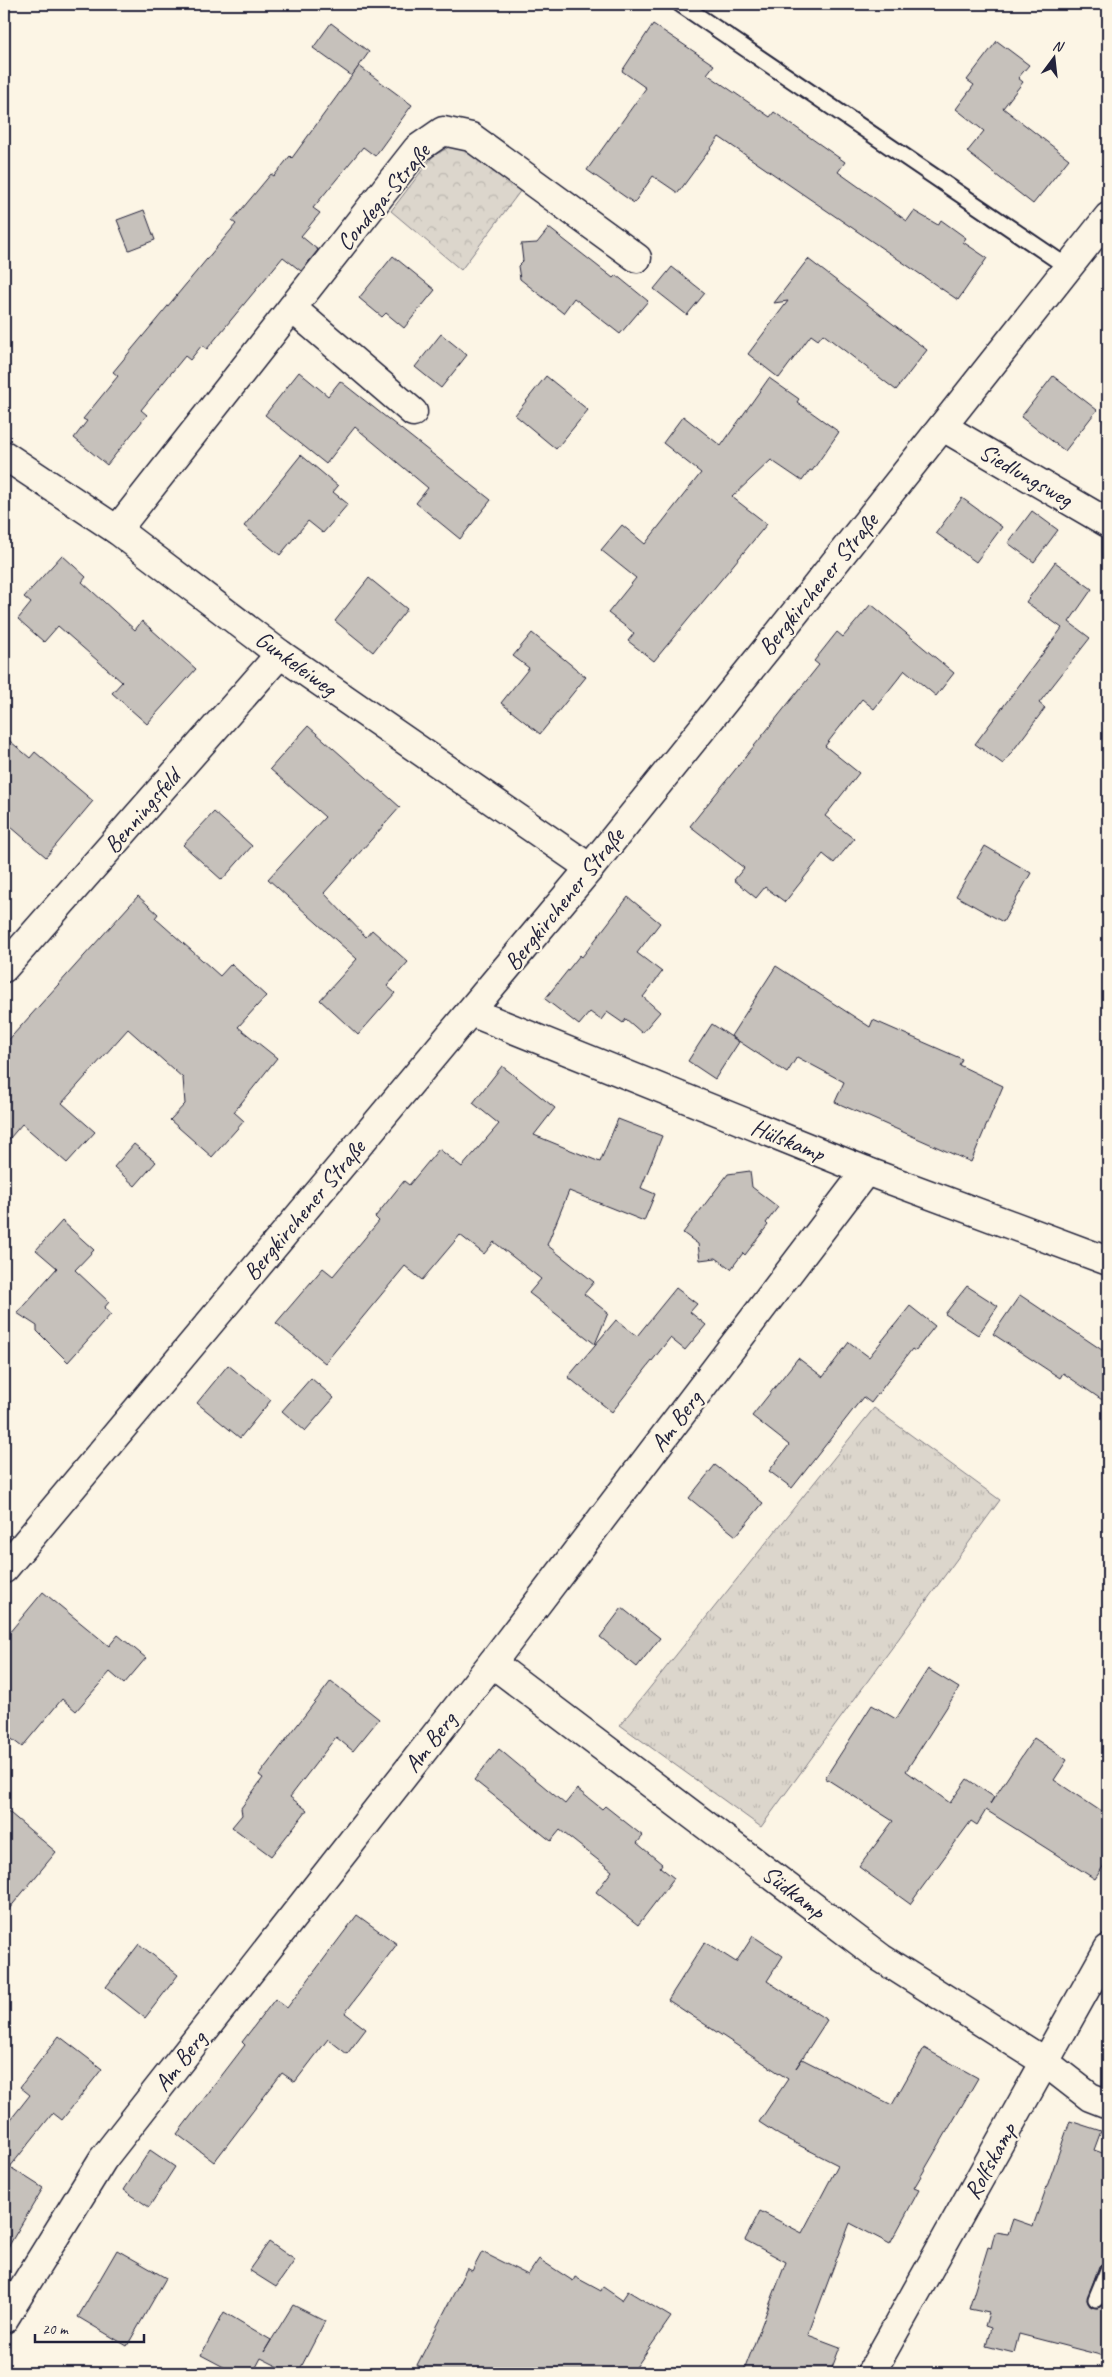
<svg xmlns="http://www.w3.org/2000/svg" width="1112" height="2377" font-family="Caveat,sans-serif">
	<defs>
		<pattern id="grass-tufts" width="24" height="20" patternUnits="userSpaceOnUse" patternTransform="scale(1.25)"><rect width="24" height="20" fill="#dcd6cc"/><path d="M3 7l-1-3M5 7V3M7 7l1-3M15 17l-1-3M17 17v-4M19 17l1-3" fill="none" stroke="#bcb7b0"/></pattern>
		<pattern id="park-crowns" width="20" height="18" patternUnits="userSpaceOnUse" patternTransform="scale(1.25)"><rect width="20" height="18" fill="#dcd6cc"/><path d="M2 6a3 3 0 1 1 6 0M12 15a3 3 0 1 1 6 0" fill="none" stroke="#bcb7b0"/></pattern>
	</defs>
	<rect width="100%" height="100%" fill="#fcf5e5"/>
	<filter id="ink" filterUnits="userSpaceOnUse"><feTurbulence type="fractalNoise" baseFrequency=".02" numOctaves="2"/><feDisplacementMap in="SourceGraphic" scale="10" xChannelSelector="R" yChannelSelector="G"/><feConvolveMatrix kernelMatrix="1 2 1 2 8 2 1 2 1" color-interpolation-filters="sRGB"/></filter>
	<g filter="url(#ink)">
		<polygon fill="url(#grass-tufts)" stroke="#7f7c84" points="874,1408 1000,1500 761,1827 620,1725"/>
		<polygon fill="url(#park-crowns)" stroke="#7f7c84" points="449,147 467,147 524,186 461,270 391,211 433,156"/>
		<g fill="#c6c1bb" stroke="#22223b">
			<polygon points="331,23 369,52 352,76 313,48"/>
			<polygon points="653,24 714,65 707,74 770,117 774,112 845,162 838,172 907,221 914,211 938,225 941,220 966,238 963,242 987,258 958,300 719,137 678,193 653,176 634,203 587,170 646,88 622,71"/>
			<polygon points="997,41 1029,65 1018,78 1023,82 1003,108 1069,159 1033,204 967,152 984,131 956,109 974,85 967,80"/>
			<polygon points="359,66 412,105 375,156 363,147 313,208 320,213 301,236 318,250 301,271 283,257 207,349 202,345 190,360 185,356 141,410 147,415 107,465 74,438 87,421 83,419 118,376 113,372 236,224 232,221 271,174 274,176 290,156 292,158"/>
			<polygon points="144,210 155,240 129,250 117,220"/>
			<polygon points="549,228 613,278 616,275 648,301 620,334 574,298 563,313 520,279 518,266 523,261 521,244 537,243"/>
			<polygon points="393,256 435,290 404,328 386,313 382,317 359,298"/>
			<polygon points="808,259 927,350 896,390 823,334 818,340 811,335 779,378 748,354 788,301 774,303"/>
			<polygon points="672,267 705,293 687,315 654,289"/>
			<polygon points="441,334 467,355 441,388 415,367"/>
			<polygon points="299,372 328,396 340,381 491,500 460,539 416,503 428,488 355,427 326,464 265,415"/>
			<polygon points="546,376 588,410 556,449 515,415"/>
			<polygon points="1053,376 1097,410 1065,451 1021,417"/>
			<polygon points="769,378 799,399 797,402 839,432 812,471 810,470 802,481 771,460 732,497 767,524 654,661 628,641 634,633 608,613 636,578 601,550 622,525 645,544 701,473 663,443 683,416 721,446"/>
			<polygon points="301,455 338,486 333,492 348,504 323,533 308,521 280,555 244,526"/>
			<polygon points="962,498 1002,527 976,562 936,533"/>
			<polygon points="1032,511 1058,530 1034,562 1008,543"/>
			<polygon points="62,555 86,577 82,582 135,630 142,621 196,669 147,724 112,693 122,682 58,626 44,642 18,619 31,603 24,597"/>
			<polygon points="1055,562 1092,589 1069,622 1090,638 1039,703 1045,708 1003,764 975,744 1062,628 1026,602"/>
			<polygon points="369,578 407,609 373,652 335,621"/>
			<polygon points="871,604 954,673 936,696 905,670 874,709 862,699 825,746 859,773 825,816 854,839 834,863 823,854 785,902 765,887 756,898 734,880 744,868 690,826 819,665 814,661 837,632 843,637"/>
			<polygon points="532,633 586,677 540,734 501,703 529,668 513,656"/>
			<polygon points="308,726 400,807 324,893 366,937 372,930 408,962 387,986 395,993 358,1035 320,1000 357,959 268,879 325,817 270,769"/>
			<polygon points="4,736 30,758 35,752 93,801 46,857 4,821"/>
			<polygon points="214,812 252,846 222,880 183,845"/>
			<polygon points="985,846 1031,873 1003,922 956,896"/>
			<polygon points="138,896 158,914 155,918 220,976 231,964 266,996 238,1027 277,1058 234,1112 244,1121 212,1157 170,1120 185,1104 183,1078 128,1029 62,1103 95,1132 67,1163 22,1124 4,1145 4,1045"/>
			<polygon points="628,897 660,923 637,953 662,972 643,997 660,1012 642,1033 626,1019 623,1023 607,1012 601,1020 590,1012 579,1025 545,999 580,955 582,957"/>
			<polygon points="776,966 870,1027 873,1020 962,1059 959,1065 1003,1086 971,1162 835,1102 844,1082 797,1057 787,1073 731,1036"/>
			<polygon points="712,1024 739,1042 715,1079 688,1061"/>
			<polygon points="502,1066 555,1108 534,1135 600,1162 618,1119 662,1136 641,1188 655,1194 644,1221 569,1191 547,1245 594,1282 584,1294 608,1313 595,1344 529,1293 541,1279 494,1242 484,1254 460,1235 422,1280 405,1266 325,1363 276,1323 323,1268 333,1276 379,1221 375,1217 404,1181 409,1185 439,1149 462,1167 499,1124 473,1103"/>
			<polygon points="134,1144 156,1162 135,1186 114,1167"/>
			<polygon points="750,1171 752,1187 778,1207 766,1223 768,1225 745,1255 743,1253 731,1269 716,1258 700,1260 698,1244 683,1233 728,1174"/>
			<polygon points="62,1221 94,1250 75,1270 109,1302 104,1308 111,1314 68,1362 37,1331 37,1326 17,1313 57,1268 36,1250"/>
			<polygon points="967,1286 998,1306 978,1335 945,1314"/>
			<polygon points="676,1288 697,1304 690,1312 706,1325 685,1350 670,1338 612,1412 568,1377 616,1320 637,1336"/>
			<polygon points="1020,1295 1108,1354 1108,1404 1063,1373 1060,1378 993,1334"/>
			<polygon points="910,1306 935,1326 915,1351 912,1349 871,1403 863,1397 792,1488 769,1471 789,1445 752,1416 798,1358 823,1377 849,1342 869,1357"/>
			<polygon points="228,1365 271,1400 240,1438 197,1403"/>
			<polygon points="311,1378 334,1398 305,1431 282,1411"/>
			<polygon points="715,1465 763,1503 736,1536 689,1498"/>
			<polygon points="43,1592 109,1646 118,1635 146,1658 124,1684 110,1672 76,1711 62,1699 22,1747 4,1733 4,1639"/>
			<polygon points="622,1608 660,1638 637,1667 600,1637"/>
			<polygon points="928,1669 959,1688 906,1771 950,1803 967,1779 994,1797 990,1804 1034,1738 1067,1760 1054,1780 1108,1816 1108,1859 1095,1879 986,1810 977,1825 971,1821 910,1904 859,1867 893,1821 825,1778 872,1705 896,1719"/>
			<polygon points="331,1681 379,1719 353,1751 336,1737 290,1797 307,1810 271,1856 232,1827 242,1815 241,1808 263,1778 259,1775"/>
			<polygon points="499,1749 565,1804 577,1789 602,1809 605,1806 643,1836 637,1843 662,1864 660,1867 674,1878 638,1925 596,1892 612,1871 560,1830 551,1841 474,1780"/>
			<polygon points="4,1808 56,1852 4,1915"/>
			<polygon points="357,1915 397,1944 345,2013 366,2029 347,2054 328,2039 295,2082 282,2073 214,2162 177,2134 245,2045 242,2042 275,1999 287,2008"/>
			<polygon points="753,1936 783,1956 767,1981 827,2020 796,2068 802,2059 892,2105 924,2048 978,2078 914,2188 919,2190 890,2244 850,2223 808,2335 840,2347 830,2373 743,2373 786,2262 745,2240 760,2211 802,2233 838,2165 779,2135 759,2122 788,2079 668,2000 705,1942 736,1962"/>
			<polygon points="139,1944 178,1975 145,2018 106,1987"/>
			<polygon points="59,2036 102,2069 62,2120 53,2113 10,2167 43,2188 4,2254 4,2128 30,2095 20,2087"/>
			<polygon points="1070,2121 1101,2131 1094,2150 1108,2155 1108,2261 1103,2262 1099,2266 1087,2300 1092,2307 1098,2308 1104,2303 1108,2294 1108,2357 1019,2334 1014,2353 986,2346 991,2328 985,2326 989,2313 969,2309 988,2247 991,2248 995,2232 1008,2234 1013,2219 1033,2226"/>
			<polygon points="150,2150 175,2167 149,2207 124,2190"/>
			<polygon points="269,2242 295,2260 276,2287 249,2270"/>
			<polygon points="117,2250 166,2278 127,2346 78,2317"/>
			<polygon points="482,2252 528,2275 539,2259 573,2281 575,2277 601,2291 603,2287 622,2300 628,2291 671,2317 632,2373 433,2373 417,2365 467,2268 472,2271"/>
			<polygon points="293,2305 325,2321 298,2373 291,2373 261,2358 253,2373 235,2373 201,2355 224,2312 271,2340 264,2352"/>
		</g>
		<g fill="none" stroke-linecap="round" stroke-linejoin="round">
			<defs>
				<g id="service">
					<polyline points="680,4 1069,268"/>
					<polyline points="1096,2299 1108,2270"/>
				</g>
				<g id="minor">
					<polyline points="292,308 413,412"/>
					<polyline points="943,427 1108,523"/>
					<polyline points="4,455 117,530 280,654 590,868"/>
					<polyline points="117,530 417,149 443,131 471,137 637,258"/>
					<polyline points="4,968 280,654"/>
					<polyline points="471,1012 866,1171 1108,1261"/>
					<polyline points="492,1663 881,1958 1045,2062 1090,2097 1108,2104"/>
					<polyline points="4,2319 103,2159 492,1663 866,1171"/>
					<polyline points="871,2373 1108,1949"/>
				</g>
				<polyline id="tertiary" points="4,1569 590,868 768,647 1108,217"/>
			</defs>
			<use href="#service" stroke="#22223b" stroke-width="19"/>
			<use href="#minor" stroke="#22223b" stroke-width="31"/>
			<use href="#tertiary" stroke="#22223b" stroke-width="31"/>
			<use href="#service" stroke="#fcf5e5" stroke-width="15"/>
			<use href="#minor" stroke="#fcf5e5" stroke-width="28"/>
			<use href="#tertiary" stroke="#fcf5e5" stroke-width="28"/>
		</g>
	</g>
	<g text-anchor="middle" stroke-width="4.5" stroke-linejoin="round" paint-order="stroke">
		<g font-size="24" fill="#22223b" stroke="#fcf5e5">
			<text transform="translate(383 197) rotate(-50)" y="8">Condega-Straße</text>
			<text transform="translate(1026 475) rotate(30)" y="8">Siedlungsweg</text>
			<text transform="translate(818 584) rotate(-51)" y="8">Bergkirchener Straße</text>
			<text transform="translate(296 663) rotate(36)" y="8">Gunkeleiweg</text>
			<text transform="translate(142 811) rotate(-49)" y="8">Benningsfeld</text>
			<text transform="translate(564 899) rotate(-51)" y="8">Bergkirchener Straße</text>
			<text transform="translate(788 1140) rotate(22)" y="8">Hülskamp</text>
			<text transform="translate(304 1210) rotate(-50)" y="8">Bergkirchener Straße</text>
			<text transform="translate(676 1421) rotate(-53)" y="8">Am Berg</text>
			<text transform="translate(430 1742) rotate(-52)" y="8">Am Berg</text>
			<text transform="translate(794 1892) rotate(37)" y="8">Südkamp</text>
			<text transform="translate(180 2061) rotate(-52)" y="8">Am Berg</text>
			<text transform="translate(990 2161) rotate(-61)" y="8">Rolfskamp</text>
		</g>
	</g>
	<rect width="1112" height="2377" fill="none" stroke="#fcf5e5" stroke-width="20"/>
	<rect x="10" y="10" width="1092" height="2357" fill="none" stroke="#22223b" stroke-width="2" filter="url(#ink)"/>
	<g transform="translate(1054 58) rotate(15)" stroke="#fcf5e5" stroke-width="4" paint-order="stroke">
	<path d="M0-4L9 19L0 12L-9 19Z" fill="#22223b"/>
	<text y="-8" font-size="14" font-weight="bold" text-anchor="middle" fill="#22223b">N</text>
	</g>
	<path d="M35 2334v8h109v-8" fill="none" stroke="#22223b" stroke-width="2.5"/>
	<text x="42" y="2334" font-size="15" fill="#22223b" stroke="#fcf5e5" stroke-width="4" paint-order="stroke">20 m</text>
</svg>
